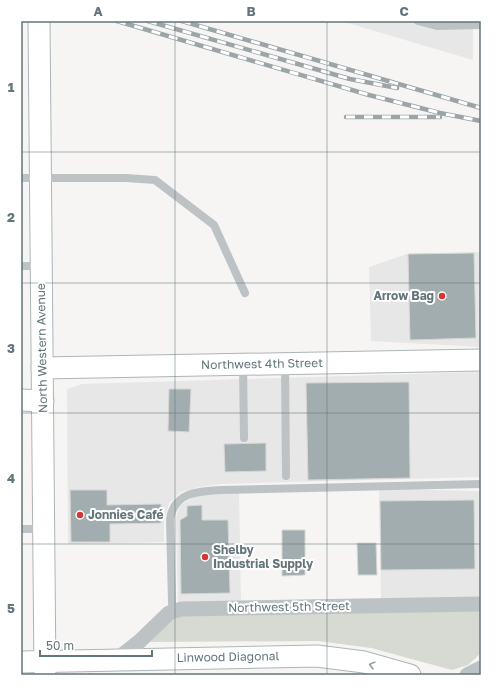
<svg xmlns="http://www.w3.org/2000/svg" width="502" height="696" font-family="'Golos Text',sans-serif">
	<rect width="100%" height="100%" fill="#f6f5f3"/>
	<g fill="#e6e7e6">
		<polygon points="341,21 473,21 473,60"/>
		<polygon points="481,252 481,347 371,341 369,267 407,254"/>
		<polygon points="479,372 481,373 481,477 221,484 199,487 181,492 169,503 164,522 164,542 68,544 67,389 82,384"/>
		<polygon points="379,489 481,491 481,595 478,597 381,599"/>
		<polygon points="239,492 241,601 178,602 176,522 177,513 180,505 196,496"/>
	</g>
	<polygon fill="#d7dad2" points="481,610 481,653 468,665 452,670 371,648 318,641 150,642 169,620 181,616"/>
	<g fill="#a2adaf" stroke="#d7d7d5">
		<polygon points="474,253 476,338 410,340 408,254"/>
		<polygon points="409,382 410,478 308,480 306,383"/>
		<polygon points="169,389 191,389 189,432 168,431"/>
		<polygon points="266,443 266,471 225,472 224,444"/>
		<polygon points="70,490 107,490 107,505 161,504 161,523 110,524 110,542 71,542"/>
		<polygon points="474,500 475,569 381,570 380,501"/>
		<polygon points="202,505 202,520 228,520 230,593 181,594 180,520 187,516 187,506"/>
		<polygon points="282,530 305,530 305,575 282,576"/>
		<polygon points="357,543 376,543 377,575 358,575"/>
	</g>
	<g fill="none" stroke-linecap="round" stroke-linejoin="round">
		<defs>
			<g id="secondary">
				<polyline points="39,21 45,675"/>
				<polyline points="42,368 481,360"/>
				<polyline points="21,400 43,401"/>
				<polyline points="21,662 317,656 364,662 410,675"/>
			</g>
		</defs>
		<use href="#secondary" stroke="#adb5b7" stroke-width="23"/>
		<g stroke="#bdc2c4" stroke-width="8">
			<polyline points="418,21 437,26 481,25"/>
			<polyline points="21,178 126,178 155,180 214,225 245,293"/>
			<polyline points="21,266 41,266"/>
			<polyline points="285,364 286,476"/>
			<polyline points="243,365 244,438"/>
			<polyline points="21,529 44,529"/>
			<path d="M 174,611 L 172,603 L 170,519 C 174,492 199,491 221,490 L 481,484"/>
		</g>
		<g stroke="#bdc2c4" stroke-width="15">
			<polyline points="116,660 140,641 169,613 181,609 481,604"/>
			<polyline points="467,675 481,668"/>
		</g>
		<use href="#secondary" stroke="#fff" stroke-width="21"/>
		<defs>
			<g id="rail">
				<polyline points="117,21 369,95 440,113 481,121"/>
				<polyline points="148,21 350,79 397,88"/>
				<polyline points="182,21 481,108"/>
				<polyline points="346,117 440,117"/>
			</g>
		</defs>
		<use href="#rail" stroke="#9ba4a7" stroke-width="4.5"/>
		<use href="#rail" stroke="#fff" stroke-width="3" stroke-dasharray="9" stroke-linecap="butt"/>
	</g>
	<defs><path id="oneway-chevron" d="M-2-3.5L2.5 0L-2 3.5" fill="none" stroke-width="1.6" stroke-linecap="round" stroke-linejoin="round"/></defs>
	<use stroke="#929fa3" href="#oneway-chevron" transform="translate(372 665) rotate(-165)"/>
	<path fill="none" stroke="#63767b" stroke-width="1" stroke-opacity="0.55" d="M 175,21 L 175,675M 327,21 L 327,675M 21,152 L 481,152M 21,283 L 481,283M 21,413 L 481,413M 21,544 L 481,544"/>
	<g fill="#d43735" stroke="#fff" stroke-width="1.5">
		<circle cx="442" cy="296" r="4"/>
		<circle cx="80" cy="515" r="4"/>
		<circle cx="205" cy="557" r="4"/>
	</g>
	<g text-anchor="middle" stroke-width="4" stroke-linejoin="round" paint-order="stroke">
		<g font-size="12" font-weight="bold" fill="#63767b" stroke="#fff" text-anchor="start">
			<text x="434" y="300" text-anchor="end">Arrow Bag</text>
			<text x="88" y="519">Jonnies Café</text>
			<text x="213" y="554">Shelby<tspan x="213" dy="14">Industrial Supply</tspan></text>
		</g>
		<g font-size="12" fill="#63767b" stroke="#fff">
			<text transform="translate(42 348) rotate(-91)" y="4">North Western Avenue</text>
			<text transform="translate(262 364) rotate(-1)" y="4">Northwest 4th Street</text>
			<text transform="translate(289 607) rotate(-1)" y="4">Northwest 5th Street</text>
			<text transform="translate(228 657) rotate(-1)" y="4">Linwood Diagonal</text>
		</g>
	</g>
	<rect width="502" height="696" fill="none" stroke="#ffffff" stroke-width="44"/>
	<path d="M40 650v6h112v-6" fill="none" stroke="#63767b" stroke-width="2"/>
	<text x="46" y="650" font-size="12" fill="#63767b" stroke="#ffffff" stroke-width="3" paint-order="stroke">50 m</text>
	<rect x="22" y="22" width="458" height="652" fill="none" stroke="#63767b" stroke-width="1.5"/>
	<g font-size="13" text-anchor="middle" font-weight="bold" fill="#63767b">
		<text x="98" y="16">A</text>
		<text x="251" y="16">B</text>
		<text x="404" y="16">C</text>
		<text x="11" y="92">1</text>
		<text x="11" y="222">2</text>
		<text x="11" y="353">3</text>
		<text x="11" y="483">4</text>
		<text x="11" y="613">5</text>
	</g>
</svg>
